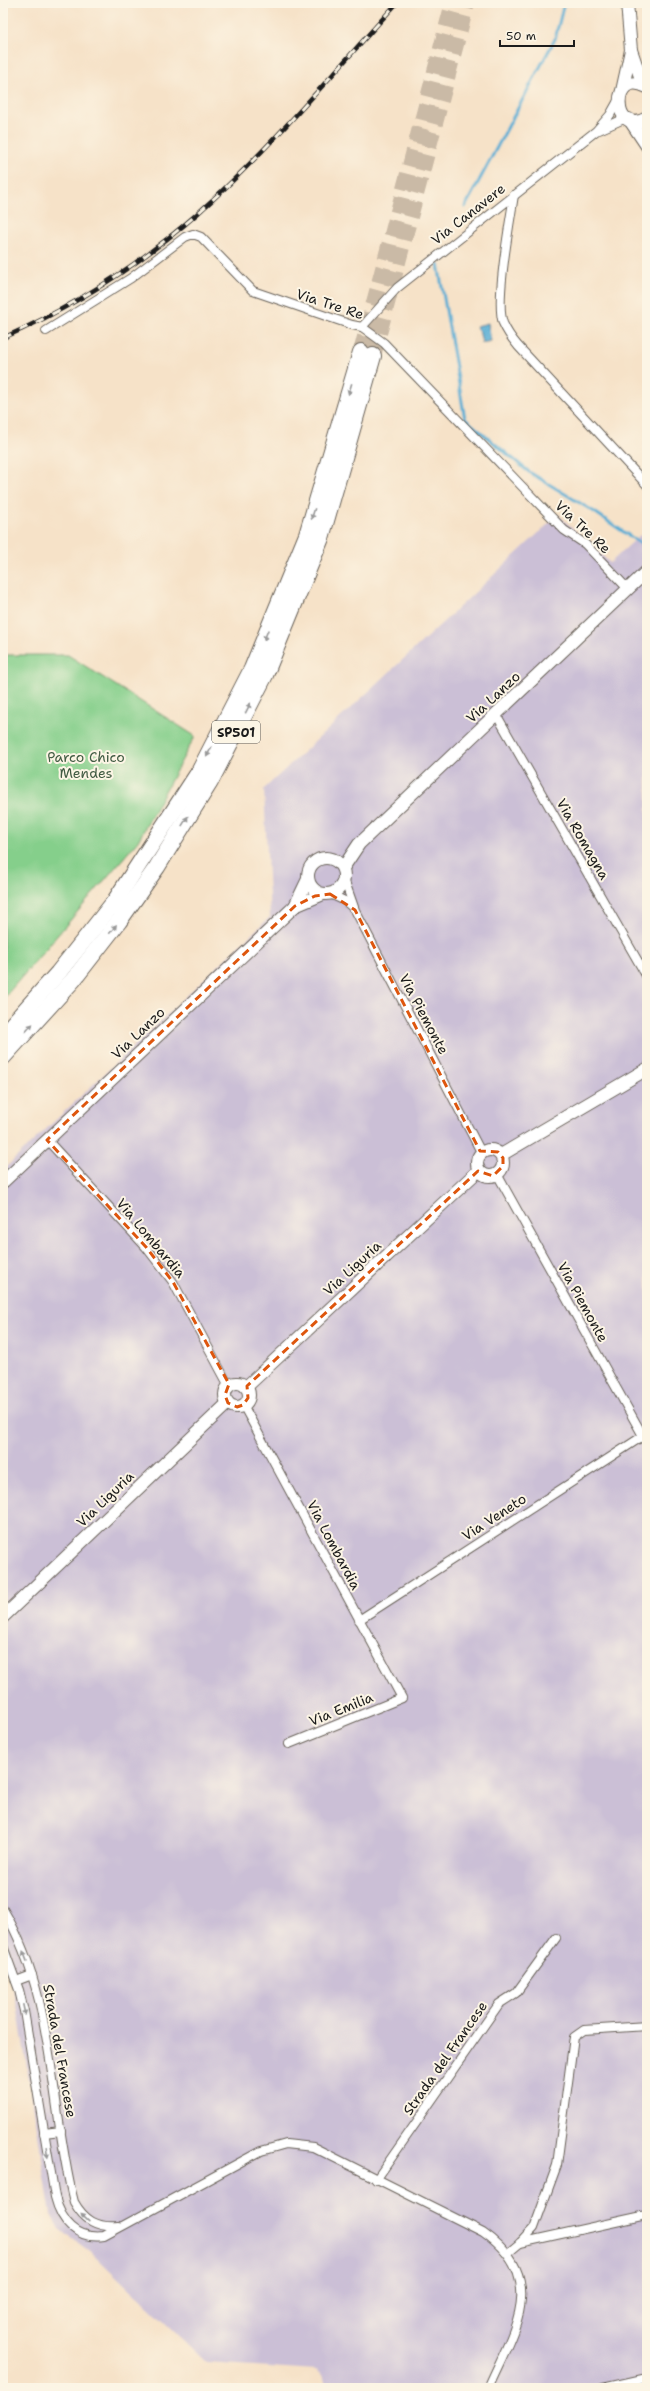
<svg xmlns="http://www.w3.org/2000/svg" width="650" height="2391" font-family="'Shantell Sans',sans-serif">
	<rect width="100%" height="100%" fill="#fcf5e5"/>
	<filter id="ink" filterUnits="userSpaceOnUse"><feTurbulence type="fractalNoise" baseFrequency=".025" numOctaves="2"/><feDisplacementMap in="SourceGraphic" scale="8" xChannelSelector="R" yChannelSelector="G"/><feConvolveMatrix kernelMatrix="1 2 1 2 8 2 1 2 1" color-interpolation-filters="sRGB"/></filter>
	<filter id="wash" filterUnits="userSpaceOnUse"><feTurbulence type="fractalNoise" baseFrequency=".012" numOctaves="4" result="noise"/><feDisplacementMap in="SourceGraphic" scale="16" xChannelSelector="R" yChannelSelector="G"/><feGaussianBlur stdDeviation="0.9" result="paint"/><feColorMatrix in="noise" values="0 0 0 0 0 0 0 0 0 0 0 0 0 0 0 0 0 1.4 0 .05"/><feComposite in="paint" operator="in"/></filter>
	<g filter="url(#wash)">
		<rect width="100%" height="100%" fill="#f6e2c8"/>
		<polygon fill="#cbbfd6" points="558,515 610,563 640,535 647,540 647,2388 327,2388 323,2375 316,2370 207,2363 92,2253 59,2229 51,2215 18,2011 9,1973 3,1963 3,1170 270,917 264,789"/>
		<polygon fill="#85cf8b" stroke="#507654" points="3,655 68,655 195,736 138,841 3,999"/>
		<polygon fill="#59add4" stroke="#3a6478" points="488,323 491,341 482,343 479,330 477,330 476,326"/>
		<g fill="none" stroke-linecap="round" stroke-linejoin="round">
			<g stroke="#59add4" stroke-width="3">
				<polyline points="465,207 555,39 564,3"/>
				<polyline points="438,264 465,419 529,472 593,511 647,548"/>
			</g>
		</g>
	</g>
	<g filter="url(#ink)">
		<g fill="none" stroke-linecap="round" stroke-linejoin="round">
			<g stroke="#cabaa6" stroke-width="16" stroke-dasharray="16 8" stroke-linecap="butt">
				<polyline points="361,352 453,3"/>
				<polyline points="373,356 467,3"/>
			</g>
			<defs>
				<g id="street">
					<polyline points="599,130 626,118"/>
					<path d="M 514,195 C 510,222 495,301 503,323 C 507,332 512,339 518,346 L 647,485"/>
					<polyline points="362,327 397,288 596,131 610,115 619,99"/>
					<polyline points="46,331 131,278 185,237 193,234 201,237 253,291 352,325 362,327 384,343 564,530 585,544 628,589"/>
					<polyline points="496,714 647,977"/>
					<polyline points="344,879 355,910 481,1152"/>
					<polyline points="330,894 345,901 353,908"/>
					<polyline points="47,1140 146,1247 173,1282 229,1386"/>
					<polyline points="497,1174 647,1443"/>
					<polyline points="243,1405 402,1698 289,1744"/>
					<polyline points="359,1620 643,1436"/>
					<path d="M 3,1909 C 56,1997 49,2105 74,2202 C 84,2220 97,2228 118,2226"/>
					<path d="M 3,1946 L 19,1990 L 24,2011 L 55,2197 C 61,2221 77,2240 104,2236 L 261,2151 L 286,2144 L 313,2147 L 483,2232 C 550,2279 514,2329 488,2388"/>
					<polyline points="16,1981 32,1975"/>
					<polyline points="44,2133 61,2131"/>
					<polyline points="376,2180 499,2004 516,1993 556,1938"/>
					<polyline points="520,2243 647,2215"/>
					<polyline points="508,2253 520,2243 534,2228 557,2165 574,2037 584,2030 647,2026"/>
					<polyline points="603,2388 647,2378"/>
				</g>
				<g id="secondary">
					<polyline points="627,3 631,50 643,85"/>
					<path d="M 647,87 C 609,67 612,139 647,118"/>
					<polyline points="622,91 631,50"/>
					<polyline points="629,119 647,146"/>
					<circle cx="326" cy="876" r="18"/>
					<polyline points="343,868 359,844 647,571"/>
					<polyline points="295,906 308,879"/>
					<circle cx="490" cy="1163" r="13"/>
					<polyline points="501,1155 647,1069"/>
					<polyline points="3,1182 295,906 323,894"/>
					<circle cx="237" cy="1395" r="12"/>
					<polyline points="246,1387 479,1170"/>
					<polyline points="3,1617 228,1403"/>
				</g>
				<g id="highway">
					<polyline points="3,1035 58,973 115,901 199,772 252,669 307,535 361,352"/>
					<polyline points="3,1057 73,980 119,921 157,867 210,782 265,675 321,538 373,356"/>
				</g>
			</defs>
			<use href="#street" stroke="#686158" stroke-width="10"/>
			<use href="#secondary" stroke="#686158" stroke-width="14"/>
			<use href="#highway" stroke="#686158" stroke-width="18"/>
			<use href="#street" stroke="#fff" stroke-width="8"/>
			<use href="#secondary" stroke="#fff" stroke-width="12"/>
			<use href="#highway" stroke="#fff" stroke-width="16"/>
			<defs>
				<path id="rail" d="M 3,338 C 73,307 139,265 197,214 C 269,150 332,74 397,3"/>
			</defs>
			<use href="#rail" stroke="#1c1c1c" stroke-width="4.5"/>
			<use href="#rail" stroke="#fcf5e5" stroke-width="3" stroke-dasharray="9" stroke-linecap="butt"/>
		</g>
		<defs><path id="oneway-solid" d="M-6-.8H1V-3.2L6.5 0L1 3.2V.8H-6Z"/></defs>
		<g fill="#999">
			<use href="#oneway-solid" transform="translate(350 389) rotate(107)"/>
			<use href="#oneway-solid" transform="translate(313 514) rotate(107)"/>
			<use href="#oneway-solid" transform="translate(266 635) rotate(112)"/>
			<use href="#oneway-solid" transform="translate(248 708) rotate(-63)"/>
			<use href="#oneway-solid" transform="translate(209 752) rotate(117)"/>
			<use href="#oneway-solid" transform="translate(185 821) rotate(-58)"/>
			<use href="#oneway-solid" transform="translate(113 929) rotate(-52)"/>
			<use href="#oneway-solid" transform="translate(29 1028) rotate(-48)"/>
			<use href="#oneway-solid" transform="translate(25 1956) rotate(-111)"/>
			<use href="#oneway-solid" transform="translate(24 2010) rotate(78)"/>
			<use href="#oneway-solid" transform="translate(47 2152) rotate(81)"/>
			<use href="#oneway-solid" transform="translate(85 2217) rotate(-137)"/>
		</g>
	</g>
	<path fill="none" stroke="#de560d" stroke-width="3" stroke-dasharray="8 5" stroke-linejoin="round" d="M 330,894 L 355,910 L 480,1151 L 498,1152 L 503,1158 L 503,1166 L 493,1176 L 478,1171 L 247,1386 L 248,1398 L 243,1405 L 237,1407 L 228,1403 L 225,1395 L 229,1384 L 173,1282 L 146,1247 L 47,1140 L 295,906 L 315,896 Z"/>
	<g text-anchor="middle" stroke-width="4" stroke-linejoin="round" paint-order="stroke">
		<rect fill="#fcf5e5" stroke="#5f5d58" stroke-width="1" x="212" y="721" width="48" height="22" rx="3"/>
		<g font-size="13" font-weight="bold" fill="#1c1c1c">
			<text x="236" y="737">SP501</text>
		</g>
		<g font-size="14" fill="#1c1c1c" stroke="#fcf5e5">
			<text transform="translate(468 214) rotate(-38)" y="5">Via Canavere</text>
			<text transform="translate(330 304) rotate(18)" y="5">Via Tre Re</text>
			<text transform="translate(583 527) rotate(43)" y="5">Via Tre Re</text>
			<text transform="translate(493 697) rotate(-43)" y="5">Via Lanzo</text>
			<text transform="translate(583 839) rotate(60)" y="5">Via Romagna</text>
			<text transform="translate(424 1014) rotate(62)" y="5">Via Piemonte</text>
			<text transform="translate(138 1033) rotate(-44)" y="5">Via Lanzo</text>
			<text transform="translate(151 1238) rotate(50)" y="5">Via Lombardia</text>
			<text transform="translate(352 1268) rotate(-43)" y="5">Via Liguria</text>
			<text transform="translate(583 1302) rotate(61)" y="5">Via Piemonte</text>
			<text transform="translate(105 1499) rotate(-44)" y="5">Via Liguria</text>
			<text transform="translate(494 1517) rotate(-33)" y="5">Via Veneto</text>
			<text transform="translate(334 1545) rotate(62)" y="5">Via Lombardia</text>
			<text transform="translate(341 1709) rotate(-22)" y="5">Via Emilia</text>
			<text transform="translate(60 2051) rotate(80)" y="5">Strada del Francese</text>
			<text transform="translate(445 2058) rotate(-55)" y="5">Strada del Francese</text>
		</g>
		<g font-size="14" fill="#415b43" stroke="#fcf5e5">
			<text x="86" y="762">Parco Chico<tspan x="86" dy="16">Mendes</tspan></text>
		</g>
	</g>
	<rect width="650" height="2391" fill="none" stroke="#fcf5e5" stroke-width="16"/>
	<path d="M500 40v6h74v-6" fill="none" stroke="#1c1c1c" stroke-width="2"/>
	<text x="506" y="40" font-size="12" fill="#1c1c1c" stroke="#fcf5e5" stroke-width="3" paint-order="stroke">50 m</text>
</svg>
